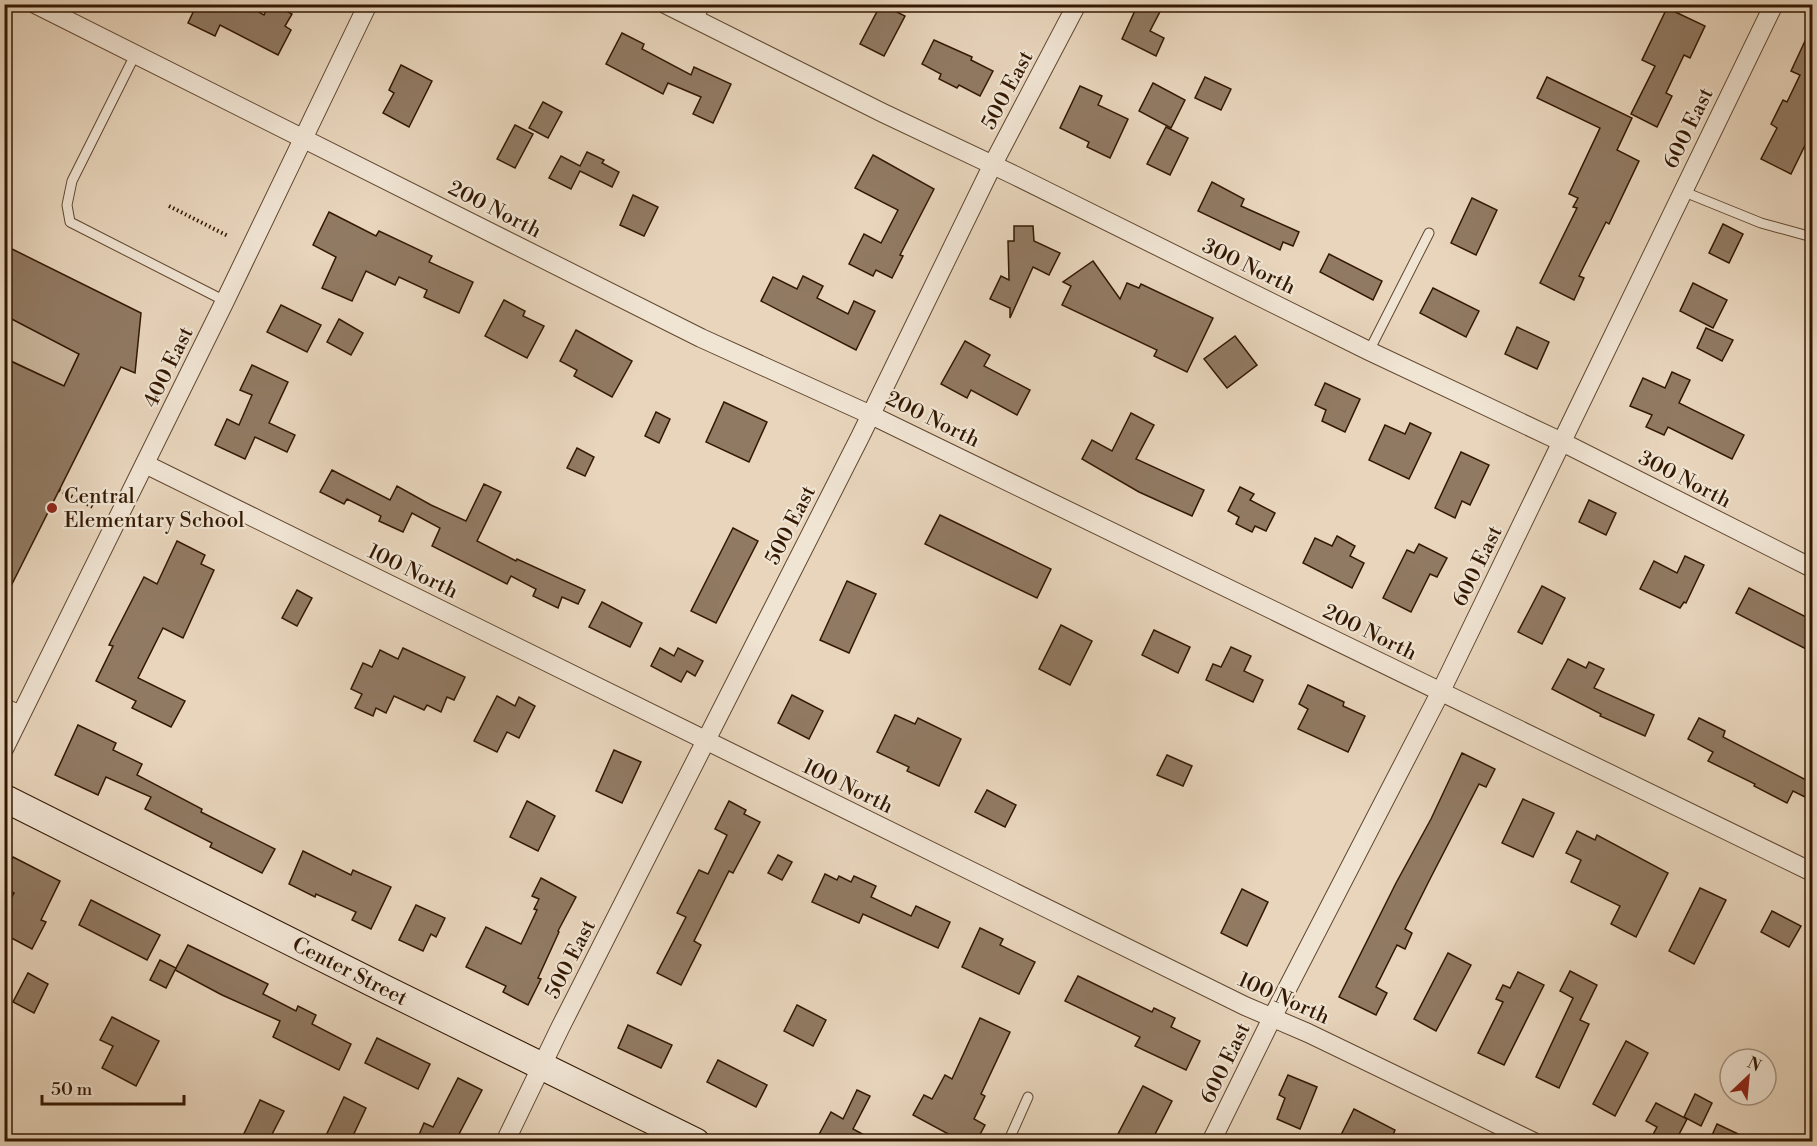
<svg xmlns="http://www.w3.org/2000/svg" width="1817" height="1146" font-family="'Libre Bodoni',serif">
	<rect width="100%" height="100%" fill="#e8d5bc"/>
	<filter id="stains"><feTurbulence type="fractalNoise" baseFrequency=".00333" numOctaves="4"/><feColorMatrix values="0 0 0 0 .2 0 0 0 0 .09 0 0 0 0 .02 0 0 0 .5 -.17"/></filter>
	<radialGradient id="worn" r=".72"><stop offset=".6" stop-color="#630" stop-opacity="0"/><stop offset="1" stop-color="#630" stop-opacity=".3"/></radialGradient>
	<polygon fill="#c9b59c" stroke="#7e664f" stroke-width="1.5" points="5,315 79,354 64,386 5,358"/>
	<g fill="#917a63" stroke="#331802" stroke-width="1.5">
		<polygon points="197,4 244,4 264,15 269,4 273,4 292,14 285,26 291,30 278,55 220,25 215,36 188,23"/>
		<polygon points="881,4 905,16 884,56 860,44"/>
		<polygon points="1138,4 1164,4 1150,31 1164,38 1156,56 1122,39"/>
		<polygon points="1667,8 1705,26 1690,58 1684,55 1666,93 1672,96 1657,127 1631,114 1655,66 1642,60"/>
		<polygon points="1812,26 1812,131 1791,174 1761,159 1777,128 1771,124 1783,100 1787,102 1800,75 1791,71"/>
		<polygon points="622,33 644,44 642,49 691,75 694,67 731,84 713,123 693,114 701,97 668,83 663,94 606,64"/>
		<polygon points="934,40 972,57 971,60 993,71 980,96 959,85 957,88 939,79 941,74 922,64"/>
		<polygon points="401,65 432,81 409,127 383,113 394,93 389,90"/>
		<polygon points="1205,77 1231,89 1221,110 1195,98"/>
		<polygon points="1547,77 1632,118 1617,150 1639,161 1609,224 1606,222 1579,276 1584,278 1574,300 1540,283 1577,208 1573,207 1578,198 1569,194 1600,128 1537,98"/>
		<polygon points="1153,83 1185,100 1171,128 1139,111"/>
		<polygon points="1080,86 1102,96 1098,105 1128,119 1110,158 1087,147 1089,142 1060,128"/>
		<polygon points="543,102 562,112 548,138 529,128"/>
		<polygon points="515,125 533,134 515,168 497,159"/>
		<polygon points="1166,127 1188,138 1170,175 1147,164"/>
		<polygon points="587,152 604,160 602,163 619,172 612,187 580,171 571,189 549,178 561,156 580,166"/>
		<polygon points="873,155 934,189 900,255 903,256 892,278 876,270 873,276 849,264 864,234 881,243 898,210 855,188"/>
		<polygon points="1212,182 1244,199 1241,206 1299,232 1293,246 1283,242 1280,250 1198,211"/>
		<polygon points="633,195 658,207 644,236 620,225"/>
		<polygon points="1472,198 1497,210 1476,255 1451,243"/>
		<polygon points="329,212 376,236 379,231 432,256 429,262 473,282 459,313 424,297 427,290 399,277 395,285 366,271 352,301 322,288 336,257 313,245"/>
		<polygon points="1723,224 1743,234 1729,263 1709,253"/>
		<polygon points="1014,226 1033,226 1034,241 1060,253 1049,275 1033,267 1010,318 1010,308 990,299 1001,276 1009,280 1008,241 1014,241"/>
		<polygon points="10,248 141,313 135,373 121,367 4,600 4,358 64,386 79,354 4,315 4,255"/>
		<polygon points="1329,254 1382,281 1373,300 1320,272"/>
		<polygon points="1093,261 1120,299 1127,283 1139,288 1141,284 1213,318 1187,372 1154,356 1157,350 1062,305 1071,286 1063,282"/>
		<polygon points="803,276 823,286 817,298 848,314 854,301 875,311 856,350 761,301 773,277 797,289"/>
		<polygon points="1693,283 1727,300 1713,328 1680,311"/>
		<polygon points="1433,288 1479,311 1466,337 1420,313"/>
		<polygon points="504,300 525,311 523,316 544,326 527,358 485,336"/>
		<polygon points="281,305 321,325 307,352 267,332"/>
		<polygon points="339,319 363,333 351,355 327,342"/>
		<polygon points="1517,327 1549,342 1537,369 1505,354"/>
		<polygon points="1706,328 1733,340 1722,361 1697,348"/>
		<polygon points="576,330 632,361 612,397 574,376 577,370 560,361"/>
		<polygon points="1235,336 1257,365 1227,388 1204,359"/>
		<polygon points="965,341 990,355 984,366 1030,390 1017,415 971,390 967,398 941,384"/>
		<polygon points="252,365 288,382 269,423 295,435 287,452 255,437 245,459 215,445 227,419 239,425 252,395 240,390"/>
		<polygon points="1672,372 1690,380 1679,403 1744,435 1732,459 1668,427 1664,435 1646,427 1652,415 1630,406 1643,378 1665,388"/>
		<polygon points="1325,383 1360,399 1345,432 1322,421 1326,410 1315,405"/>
		<polygon points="724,402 767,422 749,462 706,442"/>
		<polygon points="656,412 670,419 659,443 645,436"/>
		<polygon points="1131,413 1154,425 1136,459 1204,490 1192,516 1139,492 1082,459 1092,440 1112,451"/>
		<polygon points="1410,423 1431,433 1409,479 1369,460 1385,425 1405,434"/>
		<polygon points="577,448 594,457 585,476 567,468"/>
		<polygon points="1461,452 1489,465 1470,505 1462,501 1455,518 1435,508"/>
		<polygon points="332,470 390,500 397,486 431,505 466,521 484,484 501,492 477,541 516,561 517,559 585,590 578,604 562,597 558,608 533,596 536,589 511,576 507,584 432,546 440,528 412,513 403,532 379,521 381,516 347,499 344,504 320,492"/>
		<polygon points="1240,487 1254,494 1250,500 1275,513 1266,531 1255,526 1252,532 1236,524 1239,517 1228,511"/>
		<polygon points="1589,500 1616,513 1606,535 1579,522"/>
		<polygon points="940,515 1051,569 1037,598 925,544"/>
		<polygon points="733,528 758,541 716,623 691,611"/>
		<polygon points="1337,536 1355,546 1350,556 1364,563 1352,588 1303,563 1315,538 1332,546"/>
		<polygon points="177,541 205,555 201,564 214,570 183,638 163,628 138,678 185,701 171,727 132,708 136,701 96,681 113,646 109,645 144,577 157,584"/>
		<polygon points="1419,544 1447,558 1437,577 1430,574 1411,612 1383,598 1407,550 1414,553"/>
		<polygon points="1685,556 1704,565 1686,603 1684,602 1680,608 1640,589 1654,561 1677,573"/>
		<polygon points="847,581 876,594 849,653 820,640"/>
		<polygon points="1542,586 1565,598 1542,644 1518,632"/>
		<polygon points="1749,588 1812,620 1812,652 1736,613"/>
		<polygon points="297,590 312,598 297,626 282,618"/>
		<polygon points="602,602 642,623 630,647 589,627"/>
		<polygon points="1061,625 1092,641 1070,685 1039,669"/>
		<polygon points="1154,630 1190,647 1178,673 1142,655"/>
		<polygon points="1231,647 1251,656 1244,671 1263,680 1253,702 1206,680 1213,664 1221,667"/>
		<polygon points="403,648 465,677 454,700 447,697 441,712 427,705 424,710 394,696 386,713 376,708 373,716 355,708 362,694 351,689 363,663 372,667 380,650 398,659"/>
		<polygon points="660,648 674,656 678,648 703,661 695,676 687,671 681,682 651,666"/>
		<polygon points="1568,659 1586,668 1589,662 1604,669 1594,688 1654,715 1645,736 1600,716 1601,714 1552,689"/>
		<polygon points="1308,685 1344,702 1343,706 1365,716 1348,752 1298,729 1308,709 1299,704"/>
		<polygon points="792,695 823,711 809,739 778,723"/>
		<polygon points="497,696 515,706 519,697 535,706 519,738 507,732 497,752 474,741"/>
		<polygon points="895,715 915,724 918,718 961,739 939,786 907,771 909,767 877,752"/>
		<polygon points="1699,718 1725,731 1723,737 1812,783 1805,797 1793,791 1787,803 1754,786 1755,784 1708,761 1713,752 1688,739"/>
		<polygon points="78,725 116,743 113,750 142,764 137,775 202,809 201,812 275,849 262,873 210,847 212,843 145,809 151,797 106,777 98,795 55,775"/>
		<polygon points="614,750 641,762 622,803 596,791"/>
		<polygon points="1462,753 1495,769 1486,787 1479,784 1429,881 1405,929 1412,933 1405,949 1397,945 1376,987 1387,993 1376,1015 1339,997 1396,883 1431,819"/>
		<polygon points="1167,755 1192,766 1183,786 1157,775"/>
		<polygon points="987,790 1016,805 1005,827 975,812"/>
		<polygon points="1523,799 1554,813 1533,857 1502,843"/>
		<polygon points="527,801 555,816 538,851 510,837"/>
		<polygon points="729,801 746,810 744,814 760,822 733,873 729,871 694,941 701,945 681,985 657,973 686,917 677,913 699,870 708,874 727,835 715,829"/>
		<polygon points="1577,831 1595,840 1597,835 1668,873 1636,937 1611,924 1620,906 1571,882 1581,860 1566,853"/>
		<polygon points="303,851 351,875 353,870 391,887 371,929 352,920 356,912 316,894 315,897 289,884"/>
		<polygon points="778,855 792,862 782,880 768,873"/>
		<polygon points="13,857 60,881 41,920 46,922 32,949 4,934 4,910 14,893 4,888 4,873"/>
		<polygon points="825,874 837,880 839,876 851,882 854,876 876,886 871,897 911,916 916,906 950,922 938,948 863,914 859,923 812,902"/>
		<polygon points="541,878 576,897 558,931 559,932 538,978 541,979 528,1005 503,992 506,986 466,967 486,927 521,944 537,910 534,909 539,899 532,896"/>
		<polygon points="1700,888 1726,900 1694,964 1669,951"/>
		<polygon points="1242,889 1268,902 1247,946 1221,933"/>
		<polygon points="91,900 160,935 147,960 79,925"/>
		<polygon points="416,905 445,918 436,937 431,934 423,951 399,940"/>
		<polygon points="1772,911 1801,926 1789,947 1761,932"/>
		<polygon points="980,928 1003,939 1000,945 1035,962 1019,994 962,967"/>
		<polygon points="188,945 268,984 263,994 296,1011 298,1006 316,1015 312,1024 351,1044 339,1070 273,1037 280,1021 222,995 175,970"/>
		<polygon points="1448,953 1471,965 1436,1031 1414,1019"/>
		<polygon points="160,960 176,968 166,988 150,980"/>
		<polygon points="1570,971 1597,985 1580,1020 1589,1024 1559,1088 1536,1077 1573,998 1560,991"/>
		<polygon points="1518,972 1544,985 1504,1065 1478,1053 1503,1002 1496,999 1503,985 1510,988"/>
		<polygon points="28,973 48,984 34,1013 13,1002"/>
		<polygon points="1078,976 1152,1012 1154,1008 1175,1018 1171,1027 1200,1041 1186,1070 1135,1046 1140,1037 1065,1001"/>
		<polygon points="797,1005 826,1020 813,1046 784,1031"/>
		<polygon points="112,1017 159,1041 136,1086 102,1068 113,1046 100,1040"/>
		<polygon points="980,1018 1010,1032 981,1094 985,1096 974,1119 985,1125 976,1142 963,1142 913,1115 924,1095 932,1099 945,1075 952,1079"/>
		<polygon points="628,1025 672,1045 661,1068 618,1048"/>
		<polygon points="377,1038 430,1064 418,1089 365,1063"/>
		<polygon points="1626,1041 1648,1053 1615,1116 1593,1104"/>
		<polygon points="718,1060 767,1085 756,1107 707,1082"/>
		<polygon points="1288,1075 1317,1087 1300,1129 1277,1119 1285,1098 1279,1095"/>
		<polygon points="458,1078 482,1090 457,1138 464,1142 416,1142 424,1123 433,1127"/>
		<polygon points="1143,1086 1172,1101 1151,1142 1132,1142 1118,1134"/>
		<polygon points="857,1090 870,1096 853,1129 877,1142 815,1142 831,1112 843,1119"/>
		<polygon points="1695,1094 1712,1103 1701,1126 1684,1117"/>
		<polygon points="344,1097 366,1108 350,1142 323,1142"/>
		<polygon points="260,1100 284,1111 268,1142 240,1142"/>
		<polygon points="1656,1103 1687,1119 1675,1142 1649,1142 1657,1127 1646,1121"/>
		<polygon points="1354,1109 1395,1130 1390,1142 1353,1142 1341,1135"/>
		<polygon points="1717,1124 1755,1142 1709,1142"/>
	</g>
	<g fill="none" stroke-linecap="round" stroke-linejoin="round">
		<defs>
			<g id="lane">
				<polyline points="697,21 706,4"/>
				<polyline points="135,55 72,181 67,205 70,222 225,301"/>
				<polyline points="1682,191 1761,223 1812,237"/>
				<polyline points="1369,351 1429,233"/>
				<polyline points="4,703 23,711"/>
				<polyline points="1008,1142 1028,1097"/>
			</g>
			<g id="street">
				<polyline points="35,4 701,338 871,415 1812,872"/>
				<polyline points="665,4 883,113 1014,175 1369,351 1562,442 1812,568"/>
				<polyline points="145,464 1245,1006 1308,1033 1534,1142"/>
				<polyline points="4,749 225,301 368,4"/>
				<polyline points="505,1142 560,1028 860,437 993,164 1077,4"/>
				<polyline points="1211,1142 1272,1018 1441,691 1774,4"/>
			</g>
			<polyline id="secondary" points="4,798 387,990 696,1142"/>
		</defs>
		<use href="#lane" stroke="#604730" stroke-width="11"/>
		<use href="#street" stroke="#604730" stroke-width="20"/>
		<use href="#secondary" stroke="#331802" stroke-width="29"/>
		<g stroke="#331802" stroke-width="4" stroke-dasharray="1.5 3" stroke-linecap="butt">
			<polyline points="169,206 228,236"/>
			<polyline points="59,490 95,508"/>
		</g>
		<use href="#lane" stroke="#f0e4d3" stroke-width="9"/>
		<use href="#street" stroke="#f0e4d3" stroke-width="18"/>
		<use href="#secondary" stroke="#f0e4d3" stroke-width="27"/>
	</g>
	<circle fill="#8f2418" stroke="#f0e4d3" stroke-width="2" cx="52" cy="508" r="6"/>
	<g text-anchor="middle" stroke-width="4.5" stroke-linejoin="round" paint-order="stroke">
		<g font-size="21" fill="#331802" stroke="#f0e4d3">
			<text transform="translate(1007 90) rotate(-62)" y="7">500 East</text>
			<text transform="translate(1688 128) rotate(-64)" y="7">600 East</text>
			<text transform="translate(495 209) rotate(27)" y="7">200 North</text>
			<text transform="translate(1249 266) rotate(26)" y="7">300 North</text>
			<text transform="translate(168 367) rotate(-64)" y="7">400 East</text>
			<text transform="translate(933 419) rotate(26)" y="7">200 North</text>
			<text transform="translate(1685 479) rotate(27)" y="7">300 North</text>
			<text transform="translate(790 525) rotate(-63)" y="7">500 East</text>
			<text transform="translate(1477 566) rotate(-64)" y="7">600 East</text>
			<text transform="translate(413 571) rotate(26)" y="7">100 North</text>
			<text transform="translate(1370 632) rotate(26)" y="7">200 North</text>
			<text transform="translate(848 786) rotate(26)" y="7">100 North</text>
			<text transform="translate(570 959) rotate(-63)" y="7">500 East</text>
			<text transform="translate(350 971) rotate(27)" y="7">Center Street</text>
			<text transform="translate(1284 998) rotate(24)" y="7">100 North</text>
			<text transform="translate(1225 1063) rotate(-64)" y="7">600 East</text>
		</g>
		<g font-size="21" fill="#331802" stroke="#f0e4d3" text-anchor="start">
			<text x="64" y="503">Central<tspan x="64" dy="24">Elementary School</tspan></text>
		</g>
	</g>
	<rect width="1817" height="1146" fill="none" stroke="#e8d5bc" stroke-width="24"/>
	<rect x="6" y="6" width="1805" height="1134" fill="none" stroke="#331802" stroke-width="3"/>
	<rect x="12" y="12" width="1793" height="1122" fill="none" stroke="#331802" stroke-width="1.5"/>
	<g transform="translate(1748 1077) rotate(26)"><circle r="28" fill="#f0e4d3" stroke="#a4927f" stroke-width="1.5"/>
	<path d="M0-4.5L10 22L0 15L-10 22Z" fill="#8f2418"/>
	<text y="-9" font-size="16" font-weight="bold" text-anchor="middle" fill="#331802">N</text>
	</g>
	<path d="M42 1095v9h142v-9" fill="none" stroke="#331802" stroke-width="3"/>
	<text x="51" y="1095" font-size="18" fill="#331802" stroke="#f0e4d3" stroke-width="4.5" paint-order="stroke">50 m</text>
	<rect width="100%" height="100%" filter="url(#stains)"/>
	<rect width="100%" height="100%" fill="url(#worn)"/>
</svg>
